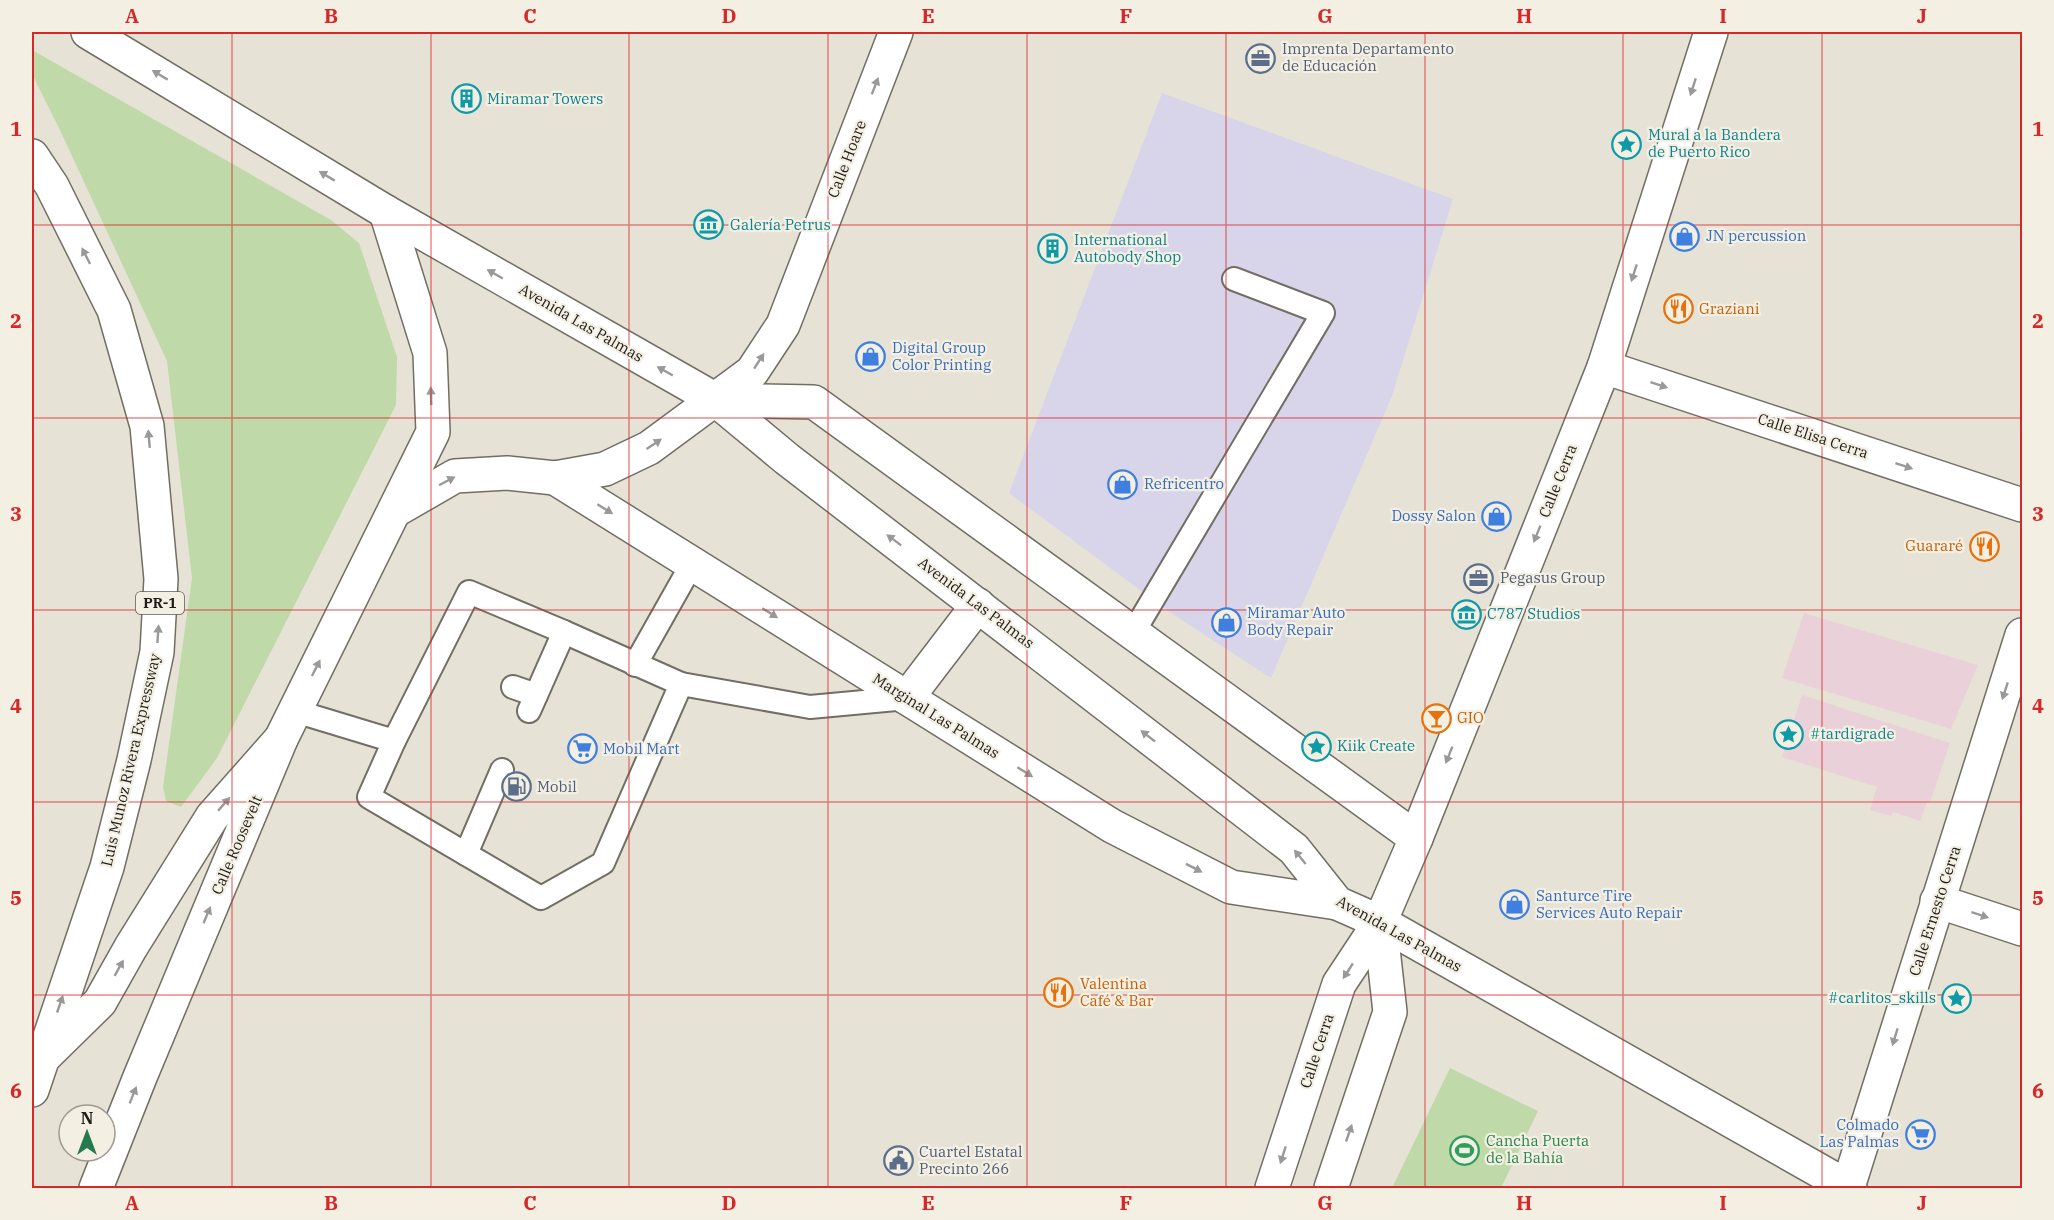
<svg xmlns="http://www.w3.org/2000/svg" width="2054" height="1220" font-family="'IBM Plex Serif',serif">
	<rect width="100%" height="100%" fill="#e7e2d6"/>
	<polygon fill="#d8d5eb" points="1162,93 1453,199 1392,396 1271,678 1171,613 1009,493"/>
	<g fill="#ead1d9">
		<polygon points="1804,613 1978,665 1951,729 1782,678"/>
		<polygon points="1802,695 1950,743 1930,803 1927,802 1920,821 1893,812 1891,816 1870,810 1877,787 1782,757"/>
	</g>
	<g fill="#bfd9a9">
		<polygon points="32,50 331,220 359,243 397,357 396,405 217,758 181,807 166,801 163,787 192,578 167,361 59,128 32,74"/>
		<polygon points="1450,1068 1538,1111 1501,1188 1392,1188"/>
	</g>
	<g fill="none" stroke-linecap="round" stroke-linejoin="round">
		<defs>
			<g id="service">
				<polyline points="1133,633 1323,313 1234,279"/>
				<polyline points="635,665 692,564"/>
				<polyline points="681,684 810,707 907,698"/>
				<polyline points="513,687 536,695"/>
				<polyline points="295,711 394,741 469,592 564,632 529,711"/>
				<polyline points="394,741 369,797 466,854 502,770"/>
				<polyline points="466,854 541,898 603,863 681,684 564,632"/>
			</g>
			<g id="minor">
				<polyline points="1604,367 2022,505"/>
				<polyline points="716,400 814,402 1416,838"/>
				<polyline points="555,478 1112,826 1231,887 1337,903"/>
				<polyline points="396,510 455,476 507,473 555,478 605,469 649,448 752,372 783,325 896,32"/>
				<polyline points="907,698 978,605"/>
				<polyline points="1937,901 2022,929"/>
				<polyline points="1848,1187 2022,635"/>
				<polyline points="96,1188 140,1077 281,739 433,432 430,353 386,212"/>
			</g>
			<g id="tertiary">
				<polyline points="88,32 386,212 716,400 787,459 1294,849 1337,903 1380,922 1850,1188"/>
				<polyline points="1272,1188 1339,984 1380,922 1416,838 1604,367 1711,32"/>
				<polyline points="1331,1188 1390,1012 1380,922"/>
			</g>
			<g id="motorway">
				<polyline points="32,156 52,186 114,310 147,426 161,579 157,652 134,760 107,867 32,1090"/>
				<polyline points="45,1056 100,1002 131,947 212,817 281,739"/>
			</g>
		</defs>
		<use href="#service" stroke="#726e63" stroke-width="26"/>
		<use href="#minor" stroke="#726e63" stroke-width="36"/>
		<use href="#tertiary" stroke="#726e63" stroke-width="36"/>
		<use href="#motorway" stroke="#726e63" stroke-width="36"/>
		<use href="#service" stroke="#fff" stroke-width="22"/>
		<use href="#minor" stroke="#fff" stroke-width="33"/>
		<use href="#tertiary" stroke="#fff" stroke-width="33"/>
		<use href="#motorway" stroke="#fff" stroke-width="33"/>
	</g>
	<defs><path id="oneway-solid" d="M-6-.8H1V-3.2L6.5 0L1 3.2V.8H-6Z" transform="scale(1.5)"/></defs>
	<g fill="#9a9998">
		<use href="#oneway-solid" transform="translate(160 75) rotate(-149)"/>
		<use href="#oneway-solid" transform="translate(875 86) rotate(-69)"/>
		<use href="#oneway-solid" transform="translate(1693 87) rotate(108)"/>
		<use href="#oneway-solid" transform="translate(327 176) rotate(-149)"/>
		<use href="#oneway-solid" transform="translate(86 256) rotate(-117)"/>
		<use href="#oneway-solid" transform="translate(1634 273) rotate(108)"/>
		<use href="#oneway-solid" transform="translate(495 274) rotate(-150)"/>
		<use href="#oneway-solid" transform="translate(759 361) rotate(-57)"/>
		<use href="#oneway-solid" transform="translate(665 371) rotate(-150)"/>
		<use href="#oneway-solid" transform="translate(1659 385) rotate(18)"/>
		<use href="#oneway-solid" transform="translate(431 396) rotate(-92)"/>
		<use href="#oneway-solid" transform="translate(149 439) rotate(-95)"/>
		<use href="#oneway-solid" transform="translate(654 444) rotate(-34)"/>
		<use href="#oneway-solid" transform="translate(1904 466) rotate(18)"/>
		<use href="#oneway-solid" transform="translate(447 481) rotate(-28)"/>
		<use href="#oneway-solid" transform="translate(605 509) rotate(32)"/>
		<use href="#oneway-solid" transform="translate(1537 534) rotate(112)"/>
		<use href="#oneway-solid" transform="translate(894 540) rotate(-143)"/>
		<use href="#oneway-solid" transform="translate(770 613) rotate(32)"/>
		<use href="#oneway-solid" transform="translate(158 634) rotate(-86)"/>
		<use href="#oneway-solid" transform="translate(316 668) rotate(-63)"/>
		<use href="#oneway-solid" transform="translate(2005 691) rotate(108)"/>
		<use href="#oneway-solid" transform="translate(1148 736) rotate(-142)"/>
		<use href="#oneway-solid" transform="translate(1449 755) rotate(112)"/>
		<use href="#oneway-solid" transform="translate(1025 772) rotate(32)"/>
		<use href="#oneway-solid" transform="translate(224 804) rotate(-49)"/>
		<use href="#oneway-solid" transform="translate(1300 857) rotate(-129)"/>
		<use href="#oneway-solid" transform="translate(1194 868) rotate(27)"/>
		<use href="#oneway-solid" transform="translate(207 915) rotate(-67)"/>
		<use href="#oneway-solid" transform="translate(1980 915) rotate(18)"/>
		<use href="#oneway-solid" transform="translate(119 968) rotate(-61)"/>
		<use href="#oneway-solid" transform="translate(1348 971) rotate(123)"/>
		<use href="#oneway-solid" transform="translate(60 1004) rotate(-71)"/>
		<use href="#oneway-solid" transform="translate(1895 1037) rotate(107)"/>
		<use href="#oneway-solid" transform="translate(133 1095) rotate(-68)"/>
		<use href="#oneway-solid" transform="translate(1349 1133) rotate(-71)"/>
		<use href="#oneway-solid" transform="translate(1283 1155) rotate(108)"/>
	</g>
	<path fill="none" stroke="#d62828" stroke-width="1.5" stroke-opacity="0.55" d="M 232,32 L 232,1188M 431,32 L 431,1188M 629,32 L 629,1188M 828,32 L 828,1188M 1027,32 L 1027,1188M 1226,32 L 1226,1188M 1425,32 L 1425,1188M 1623,32 L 1623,1188M 1822,32 L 1822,1188M 32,225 L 2022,225M 32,418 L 2022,418M 32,610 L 2022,610M 32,802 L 2022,802M 32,995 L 2022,995"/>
	<defs>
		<symbol id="office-ring" viewBox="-11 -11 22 22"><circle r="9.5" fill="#f4efe3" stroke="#5c6f8a" stroke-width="1.5"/><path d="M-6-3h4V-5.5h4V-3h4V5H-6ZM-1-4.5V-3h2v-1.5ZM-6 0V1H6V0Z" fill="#5c6f8a"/></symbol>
		<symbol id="building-ring" viewBox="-11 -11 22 22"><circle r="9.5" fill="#f4efe3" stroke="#0f9aa8" stroke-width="1.5"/><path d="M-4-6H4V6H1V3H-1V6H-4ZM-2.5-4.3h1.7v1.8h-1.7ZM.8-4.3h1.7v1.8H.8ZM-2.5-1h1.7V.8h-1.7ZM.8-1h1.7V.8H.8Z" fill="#0f9aa8"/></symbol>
		<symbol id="sight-ring" viewBox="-11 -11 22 22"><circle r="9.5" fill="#f4efe3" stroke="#0f9aa8" stroke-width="1.5"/><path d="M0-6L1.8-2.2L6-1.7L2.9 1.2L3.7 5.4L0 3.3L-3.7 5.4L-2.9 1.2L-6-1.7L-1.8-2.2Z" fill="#0f9aa8"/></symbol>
		<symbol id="museum-ring" viewBox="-11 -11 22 22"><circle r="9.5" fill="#f4efe3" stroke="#0f9aa8" stroke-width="1.5"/><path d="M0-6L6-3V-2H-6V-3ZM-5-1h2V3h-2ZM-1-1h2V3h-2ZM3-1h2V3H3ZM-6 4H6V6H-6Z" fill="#0f9aa8"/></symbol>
		<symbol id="shop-ring" viewBox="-11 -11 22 22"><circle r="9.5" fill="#f4efe3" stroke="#3f7fe0" stroke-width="1.5"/><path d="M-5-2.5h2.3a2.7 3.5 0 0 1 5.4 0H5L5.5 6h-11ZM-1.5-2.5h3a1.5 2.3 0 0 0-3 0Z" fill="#3f7fe0"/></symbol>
		<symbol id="restaurant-ring" viewBox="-11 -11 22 22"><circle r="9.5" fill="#f4efe3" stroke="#e8710a" stroke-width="1.5"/><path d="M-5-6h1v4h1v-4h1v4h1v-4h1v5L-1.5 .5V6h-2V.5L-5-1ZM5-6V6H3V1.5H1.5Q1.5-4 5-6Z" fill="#e8710a"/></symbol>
		<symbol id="bar-ring" viewBox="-11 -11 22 22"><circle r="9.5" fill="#f4efe3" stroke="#e8710a" stroke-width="1.5"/><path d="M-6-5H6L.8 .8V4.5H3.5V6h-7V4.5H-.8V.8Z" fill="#e8710a"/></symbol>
		<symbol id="supermarket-ring" viewBox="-11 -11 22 22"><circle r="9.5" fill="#f4efe3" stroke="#3f7fe0" stroke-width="1.5"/><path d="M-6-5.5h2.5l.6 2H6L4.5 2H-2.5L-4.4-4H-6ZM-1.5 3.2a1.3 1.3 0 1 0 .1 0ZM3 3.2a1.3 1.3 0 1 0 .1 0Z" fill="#3f7fe0"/></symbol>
		<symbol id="fuel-ring" viewBox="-11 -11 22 22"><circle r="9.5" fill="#f4efe3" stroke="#5c6f8a" stroke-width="1.5"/><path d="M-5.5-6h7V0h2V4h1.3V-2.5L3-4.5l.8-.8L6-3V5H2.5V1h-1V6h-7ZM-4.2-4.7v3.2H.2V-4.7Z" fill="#5c6f8a"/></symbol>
		<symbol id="stadium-ring" viewBox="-11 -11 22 22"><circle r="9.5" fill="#f4efe3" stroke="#2e9e5b" stroke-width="1.5"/><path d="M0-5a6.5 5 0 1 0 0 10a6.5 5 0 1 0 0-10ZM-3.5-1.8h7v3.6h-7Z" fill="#2e9e5b"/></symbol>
		<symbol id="civic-ring" viewBox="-11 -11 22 22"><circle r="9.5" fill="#f4efe3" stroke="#5c6f8a" stroke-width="1.5"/><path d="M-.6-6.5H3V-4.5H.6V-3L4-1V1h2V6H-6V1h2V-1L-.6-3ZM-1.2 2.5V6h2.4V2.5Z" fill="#5c6f8a"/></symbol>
	</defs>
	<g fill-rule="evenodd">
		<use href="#office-ring" x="1244" y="42" width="33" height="33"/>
		<use href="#building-ring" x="450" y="82" width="33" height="33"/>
		<use href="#sight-ring" x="1610" y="128" width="33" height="33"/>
		<use href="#museum-ring" x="692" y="208" width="33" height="33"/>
		<use href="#shop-ring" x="1668" y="220" width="33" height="33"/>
		<use href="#building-ring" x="1036" y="232" width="33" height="33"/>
		<use href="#restaurant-ring" x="1662" y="292" width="33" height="33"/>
		<use href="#shop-ring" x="854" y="340" width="33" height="33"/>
		<use href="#shop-ring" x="1106" y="468" width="33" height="33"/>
		<use href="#shop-ring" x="1480" y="500" width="33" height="33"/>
		<use href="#restaurant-ring" x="1968" y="530" width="33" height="33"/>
		<use href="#office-ring" x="1462" y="562" width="33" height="33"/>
		<use href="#museum-ring" x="1450" y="598" width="33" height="33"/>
		<use href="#shop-ring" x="1210" y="606" width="33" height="33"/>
		<use href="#bar-ring" x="1420" y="702" width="33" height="33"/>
		<use href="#sight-ring" x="1772" y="718" width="33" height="33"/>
		<use href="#sight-ring" x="1300" y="730" width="33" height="33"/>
		<use href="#supermarket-ring" x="566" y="732" width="33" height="33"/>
		<use href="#fuel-ring" x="500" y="770" width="33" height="33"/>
		<use href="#shop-ring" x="1498" y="888" width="33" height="33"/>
		<use href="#restaurant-ring" x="1042" y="976" width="33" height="33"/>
		<use href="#sight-ring" x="1940" y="982" width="33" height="33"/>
		<use href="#supermarket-ring" x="1904" y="1118" width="33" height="33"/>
		<use href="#stadium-ring" x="1448" y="1134" width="33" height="33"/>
		<use href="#civic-ring" x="882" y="1144" width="33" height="33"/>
	</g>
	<g text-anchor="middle" stroke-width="4.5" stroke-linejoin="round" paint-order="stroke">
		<rect fill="#f4efe3" stroke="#5f5c56" stroke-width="1.5" x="136" y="592" width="48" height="22" rx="4.5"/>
		<g font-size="14" font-weight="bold" fill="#1f1d19">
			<text x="160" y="608">PR-1</text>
		</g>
		<g font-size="15" fill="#4e5e75" stroke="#f4efe3" text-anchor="start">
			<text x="1282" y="54">Imprenta Departamento<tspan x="1282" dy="17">de Educación</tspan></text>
			<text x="1500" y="583">Pegasus Group</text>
			<text x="537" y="792">Mobil</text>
			<text x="919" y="1157">Cuartel Estatal<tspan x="919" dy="17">Precinto 266</tspan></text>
		</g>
		<g font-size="15" fill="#0d838f" stroke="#f4efe3" text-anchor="start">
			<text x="487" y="104">Miramar Towers</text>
			<text x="1648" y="140">Mural a la Bandera<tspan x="1648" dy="17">de Puerto Rico</tspan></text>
			<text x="730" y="230">Galería Petrus</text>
			<text x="1074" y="245">International<tspan x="1074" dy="17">Autobody Shop</tspan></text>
			<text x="1487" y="619">C787 Studios</text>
			<text x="1810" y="739">#tardigrade</text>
			<text x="1337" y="751">Kiik Create</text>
			<text x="1936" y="1003" text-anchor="end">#carlitos_skills</text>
		</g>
		<g font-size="15" fill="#1f1d19" stroke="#f4efe3">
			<text transform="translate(847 159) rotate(-69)" y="5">Calle Hoare</text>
			<text transform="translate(581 323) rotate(30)" y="5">Avenida Las Palmas</text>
			<text transform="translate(1813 436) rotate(18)" y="5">Calle Elisa Cerra</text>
			<text transform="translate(1558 481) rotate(-68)" y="5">Calle Cerra</text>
			<text transform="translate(976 603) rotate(37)" y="5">Avenida Las Palmas</text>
			<text transform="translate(936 716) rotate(32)" y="5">Marginal Las Palmas</text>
			<text transform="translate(131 760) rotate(-77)" y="5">Luis Munoz Rivera Expressway</text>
			<text transform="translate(237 845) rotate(-67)" y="5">Calle Roosevelt</text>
			<text transform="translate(1935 911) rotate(-72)" y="5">Calle Ernesto Cerra</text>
			<text transform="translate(1399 934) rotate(29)" y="5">Avenida Las Palmas</text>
			<text transform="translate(1317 1051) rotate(-72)" y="5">Calle Cerra</text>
		</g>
		<g font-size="15" fill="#366cbe" stroke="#f4efe3" text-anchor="start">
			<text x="1706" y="241">JN percussion</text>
			<text x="892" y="353">Digital Group<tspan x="892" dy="17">Color Printing</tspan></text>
			<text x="1144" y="489">Refricentro</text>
			<text x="1476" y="521" text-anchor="end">Dossy Salon</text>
			<text x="1247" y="618">Miramar Auto<tspan x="1247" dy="17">Body Repair</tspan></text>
			<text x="603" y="754">Mobil Mart</text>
			<text x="1536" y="901">Santurce Tire<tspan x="1536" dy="17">Services Auto Repair</tspan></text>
			<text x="1899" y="1130" text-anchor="end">Colmado<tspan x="1899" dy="17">Las Palmas</tspan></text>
		</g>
		<g font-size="15" fill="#c56008" stroke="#f4efe3" text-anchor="start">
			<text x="1699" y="314">Graziani</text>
			<text x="1963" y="551" text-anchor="end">Guararé</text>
			<text x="1457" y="723">GIO</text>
			<text x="1080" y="989">Valentina<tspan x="1080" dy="17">Café &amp; Bar</tspan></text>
		</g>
		<g font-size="15" fill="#27864d" stroke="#f4efe3" text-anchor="start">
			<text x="1486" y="1146">Cancha Puerta<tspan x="1486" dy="17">de la Bahía</tspan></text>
		</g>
	</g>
	<rect width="2054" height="1220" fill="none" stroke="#f4efe3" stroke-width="66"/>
	<g transform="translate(87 1133)"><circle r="28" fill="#f4efe3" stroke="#9f9b92" stroke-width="1.5"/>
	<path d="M0-4.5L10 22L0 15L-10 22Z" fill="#267b4d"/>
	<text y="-9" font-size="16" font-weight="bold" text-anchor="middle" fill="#1f1d19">N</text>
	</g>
	<rect x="33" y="33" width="1988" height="1154" fill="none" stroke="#d62828" stroke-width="2"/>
	<g font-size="20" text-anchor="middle" font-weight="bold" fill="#d62828">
		<text x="132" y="23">A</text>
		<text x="331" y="23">B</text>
		<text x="530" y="23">C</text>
		<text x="729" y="23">D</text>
		<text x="928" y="23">E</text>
		<text x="1126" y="23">F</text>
		<text x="1325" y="23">G</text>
		<text x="1524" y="23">H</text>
		<text x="1723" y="23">I</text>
		<text x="1922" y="23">J</text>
		<text x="16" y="136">1</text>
		<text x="2038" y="136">1</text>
		<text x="16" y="328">2</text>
		<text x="2038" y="328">2</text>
		<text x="16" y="521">3</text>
		<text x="2038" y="521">3</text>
		<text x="16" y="713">4</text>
		<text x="2038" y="713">4</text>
		<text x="16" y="905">5</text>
		<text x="2038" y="905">5</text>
		<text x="16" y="1098">6</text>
		<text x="2038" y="1098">6</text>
		<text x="132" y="1210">A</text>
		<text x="331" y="1210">B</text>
		<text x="530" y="1210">C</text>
		<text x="729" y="1210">D</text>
		<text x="928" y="1210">E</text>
		<text x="1126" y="1210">F</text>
		<text x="1325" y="1210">G</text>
		<text x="1524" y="1210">H</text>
		<text x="1723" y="1210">I</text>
		<text x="1922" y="1210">J</text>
	</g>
</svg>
